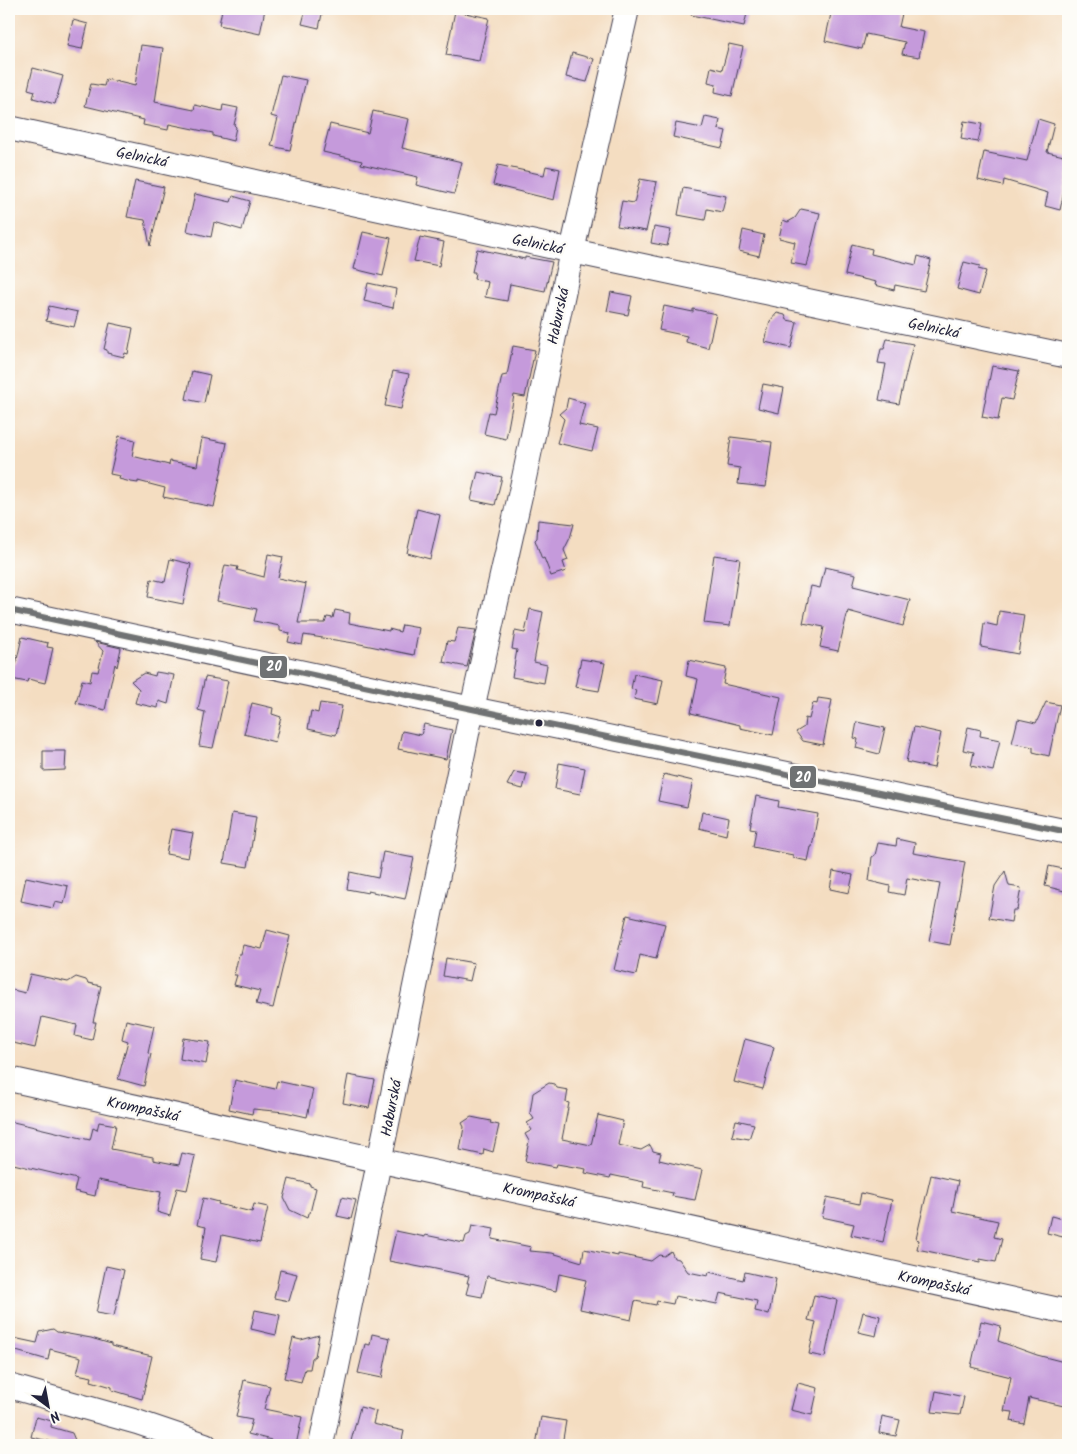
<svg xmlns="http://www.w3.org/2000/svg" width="1077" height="1454" font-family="Kalam,sans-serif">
	<rect width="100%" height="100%" fill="#fdfcf7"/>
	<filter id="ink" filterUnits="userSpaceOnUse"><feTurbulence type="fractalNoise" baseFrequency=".02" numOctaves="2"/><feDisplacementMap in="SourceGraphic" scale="10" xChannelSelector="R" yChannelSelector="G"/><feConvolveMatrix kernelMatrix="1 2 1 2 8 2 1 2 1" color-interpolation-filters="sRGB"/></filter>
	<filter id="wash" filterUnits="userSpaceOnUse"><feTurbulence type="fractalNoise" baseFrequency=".0096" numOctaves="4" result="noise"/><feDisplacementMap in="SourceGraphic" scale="20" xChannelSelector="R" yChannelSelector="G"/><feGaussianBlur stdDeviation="1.12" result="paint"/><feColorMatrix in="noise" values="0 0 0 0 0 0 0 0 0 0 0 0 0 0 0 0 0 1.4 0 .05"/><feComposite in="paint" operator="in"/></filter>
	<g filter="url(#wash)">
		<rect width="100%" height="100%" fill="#f4ddc1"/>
		<g id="blocks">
			<g fill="#c59adb">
				<polygon points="222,9 265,9 260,34 219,25"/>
				<polygon points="306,9 323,9 319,28 302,24"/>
				<polygon points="692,9 748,9 744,26 691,15"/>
				<polygon points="832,9 903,9 899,27 924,32 919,57 902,54 905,42 866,34 862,49 825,41"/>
				<polygon points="455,11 489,18 479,61 446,55"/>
				<polygon points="73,20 88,24 82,49 67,46"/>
				<polygon points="729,44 743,47 732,96 715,92 716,84 708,82 711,67 722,70"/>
				<polygon points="141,45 163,48 155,102 194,110 195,105 222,111 223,105 238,108 234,125 236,127 233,141 213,136 213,133 169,124 168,130 143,125 144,120 85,106 91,84 104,86 106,79 135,86"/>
				<polygon points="572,53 594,59 587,82 566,77"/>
				<polygon points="33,68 63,76 55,104 33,98 35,91 28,89"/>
				<polygon points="281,75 306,80 290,150 271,146 278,118 271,116"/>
				<polygon points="373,111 409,119 402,148 462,162 454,194 416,185 418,177 361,164 362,161 323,152 330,124 368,133"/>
				<polygon points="705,117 720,120 718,129 726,131 722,148 673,137 676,123 702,128"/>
				<polygon points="1038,119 1054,124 1047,152 1068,157 1068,173 1060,210 1045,206 1048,193 1004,180 1003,186 978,180 984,152 1027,161"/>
				<polygon points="964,121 982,124 978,142 961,139"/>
				<polygon points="498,165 544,175 546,166 560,169 554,200 493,185"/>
				<polygon points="640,179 657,182 646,231 617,226 622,201 634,203"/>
				<polygon points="135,181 164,187 150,246 145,220 127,217"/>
				<polygon points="683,188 726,196 722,212 707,209 705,220 678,215"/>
				<polygon points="195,194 231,202 233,196 250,201 242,230 214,222 211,237 187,231"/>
				<polygon points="801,209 820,213 807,266 791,263 795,242 779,238 783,220 788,222 795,218"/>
				<polygon points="654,227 671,230 667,246 651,243"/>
				<polygon points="743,230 764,235 759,256 739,251"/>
				<polygon points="363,232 391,238 383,276 354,269"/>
				<polygon points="420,237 444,242 439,266 414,261"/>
				<polygon points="852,244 872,249 871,254 916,265 918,256 931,260 924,291 895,285 894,290 875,285 876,282 845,275"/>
				<polygon points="477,249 525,259 525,257 552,262 545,291 510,284 507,301 485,297 488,282 474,279 475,272 472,272"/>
				<polygon points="964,262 980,266 978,269 986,271 979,295 957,289"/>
				<polygon points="368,283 396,289 393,308 364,301"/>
				<polygon points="611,292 632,296 628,315 607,311"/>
				<polygon points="49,306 78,312 74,327 46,321"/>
				<polygon points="664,306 693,312 693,309 716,314 708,348 686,342 687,336 659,330"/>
				<polygon points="777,313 785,315 787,320 797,322 791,348 765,342 770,321"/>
				<polygon points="110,323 133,328 128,354 125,353 124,357 107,353 107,350 104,349"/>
				<polygon points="887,339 913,344 899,404 879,400 886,364 878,363 881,349 884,349"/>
				<polygon points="513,346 535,350 525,397 514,395 506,439 484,434 489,412 494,413 502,376 507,375"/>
				<polygon points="992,366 1019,371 1012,400 1002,398 998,420 982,417"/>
				<polygon points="192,371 210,375 204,403 186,399"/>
				<polygon points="393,371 409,374 401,409 385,406"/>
				<polygon points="763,384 784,388 779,413 758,408"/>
				<polygon points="568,398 585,403 579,425 598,429 592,451 557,443 564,419 559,414 566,408"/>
				<polygon points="119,436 135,440 132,456 169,465 170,461 197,466 202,438 227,443 214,507 163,497 165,488 138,481 138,483 131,482 119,479 120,476 110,474"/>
				<polygon points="731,437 772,442 766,487 738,484 740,468 727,466"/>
				<polygon points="478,472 502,477 495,505 471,500"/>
				<polygon points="417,509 440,515 430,559 407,553"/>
				<polygon points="538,520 574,524 570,538 564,550 568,560 563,562 566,571 551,576 544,558 542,559 535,540 537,538"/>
				<polygon points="268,554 283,557 278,578 306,584 298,623 325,623 327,617 333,618 335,610 350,613 349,623 389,631 389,629 400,632 402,625 419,628 414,655 360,644 304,635 302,645 288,642 290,633 280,631 280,626 254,621 257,609 217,601 225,565 238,567 237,570 264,577"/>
				<polygon points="714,555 740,559 730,626 704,623"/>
				<polygon points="170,559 191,564 183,604 148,597 151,579 165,582"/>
				<polygon points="825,567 856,574 853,586 910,600 903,626 848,611 838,651 820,647 824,627 803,623 811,586 820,588"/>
				<polygon points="530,609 543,612 534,662 547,665 544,683 512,677 517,650 512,649 515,631 525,633"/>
				<polygon points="999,611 1024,615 1018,654 981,647 984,623 997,626"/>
				<polygon points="458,628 476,630 467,667 443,662 447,641 454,642"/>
				<polygon points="22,637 48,643 47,647 53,648 45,683 28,679 27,682 11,679 14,663 16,664"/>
				<polygon points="95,642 121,648 117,667 115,664 105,710 76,703 82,680 90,682 92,671 98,672 103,651"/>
				<polygon points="581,659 605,663 599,691 575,687"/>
				<polygon points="689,660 726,668 723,684 781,697 773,735 740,728 740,725 691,713 698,679 686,676"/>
				<polygon points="156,672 174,675 168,704 159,701 158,708 135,703 139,689 131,681 144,673 155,676"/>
				<polygon points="634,674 663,680 658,704 634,699 636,690 631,689"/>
				<polygon points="205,677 228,681 213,748 199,746 205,712 198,710"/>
				<polygon points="818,698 832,700 823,745 803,741 796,732 804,727 805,718 809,719 813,703 817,704"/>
				<polygon points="1046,702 1060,705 1049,756 1033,752 1033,747 1012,743 1018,719 1036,723"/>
				<polygon points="252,703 273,708 272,714 281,717 275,742 244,734"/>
				<polygon points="320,703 342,706 336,735 308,729 311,711 318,713"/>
				<polygon points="857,722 885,728 879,754 856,748 858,739 854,738"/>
				<polygon points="424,724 452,730 446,759 398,749 402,731 421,735"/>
				<polygon points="914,727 941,733 934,768 906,762"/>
				<polygon points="968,727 981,730 980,736 1000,740 993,771 971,766 974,752 963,750"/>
				<polygon points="43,751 66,751 65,770 43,771"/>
				<polygon points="559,763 585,768 580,794 555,789"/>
				<polygon points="514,772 527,774 523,789 507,785"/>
				<polygon points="664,774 693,781 687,807 658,801"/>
				<polygon points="756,796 779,801 778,807 818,814 812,847 811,847 808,861 793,858 793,855 753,847 756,829 750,828"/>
				<polygon points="702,812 729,818 726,835 699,828"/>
				<polygon points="232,813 256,817 248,867 224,863"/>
				<polygon points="171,829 193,833 188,858 166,854"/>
				<polygon points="897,839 915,843 913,853 965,862 950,945 929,941 940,884 907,878 904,895 889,892 890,886 869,881 872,857 875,855 878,843 896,846"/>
				<polygon points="383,852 414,858 405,899 368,891 368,893 347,889 350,872 378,878"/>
				<polygon points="1049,866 1068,870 1068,892 1045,886"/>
				<polygon points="833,871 853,875 849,893 830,889"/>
				<polygon points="1005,871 1009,886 1021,888 1017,910 1013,910 1011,922 989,918 995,886"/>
				<polygon points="26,877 68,886 64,904 55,902 53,908 21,901"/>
				<polygon points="627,915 665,924 656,959 640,955 636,975 614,970"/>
				<polygon points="267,930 290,936 273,1008 256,1004 260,991 234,985 237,975 234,975 239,954 241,954 243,945 262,949"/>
				<polygon points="446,958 474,963 470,981 443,976"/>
				<polygon points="30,974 68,982 76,977 86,980 88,983 101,986 93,1022 96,1022 92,1040 75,1036 77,1025 42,1017 35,1048 9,1042 9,989 25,993"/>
				<polygon points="126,1020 154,1026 148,1053 151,1054 144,1086 118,1079 128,1041 122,1039"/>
				<polygon points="183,1038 210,1042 206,1064 180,1059"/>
				<polygon points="745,1039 774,1047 763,1089 734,1082"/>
				<polygon points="348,1075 375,1080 369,1108 343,1103"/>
				<polygon points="235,1080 275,1089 277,1081 313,1089 307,1117 285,1112 253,1109 252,1114 229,1109"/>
				<polygon points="549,1083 554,1084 557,1088 568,1090 566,1102 569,1103 562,1139 591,1145 598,1115 623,1121 618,1145 641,1150 650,1145 653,1151 661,1153 659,1160 702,1170 695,1200 672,1196 673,1193 643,1187 644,1182 611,1175 610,1178 585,1173 586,1169 557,1164 556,1167 525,1161 529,1141 525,1134 532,1130 527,1123 534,1119 530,1113 533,1093"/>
				<polygon points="471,1117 491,1121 490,1123 499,1125 493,1152 484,1149 483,1155 460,1150 464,1127 462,1123"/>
				<polygon points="736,1120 754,1124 749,1139 732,1136"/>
				<polygon points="9,1121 90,1140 93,1128 97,1130 99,1122 116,1125 111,1149 153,1157 153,1160 179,1165 182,1153 195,1156 187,1190 177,1188 170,1216 157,1212 161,1192 98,1180 95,1196 74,1191 77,1179 9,1163"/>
				<polygon points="931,1175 958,1181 952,1211 998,1221 994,1237 1002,1239 996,1262 980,1259 980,1262 917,1249 919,1240 916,1239"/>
				<polygon points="289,1179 310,1184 310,1186 316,1188 310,1213 308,1213 307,1218 290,1210 284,1198"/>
				<polygon points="861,1193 892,1200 883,1242 851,1235 854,1224 822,1217 827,1197 859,1204"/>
				<polygon points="342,1197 356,1200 351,1219 337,1216"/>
				<polygon points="203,1198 219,1202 218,1204 252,1212 254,1204 268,1207 260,1243 222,1235 216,1262 200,1259 206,1227 197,1225"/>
				<polygon points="1051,1216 1067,1220 1063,1237 1047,1233"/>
				<polygon points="472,1225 494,1229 492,1239 531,1247 530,1251 552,1253 582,1262 584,1249 618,1256 618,1254 651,1261 659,1255 664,1256 671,1251 674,1258 679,1259 688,1272 708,1276 709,1272 743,1280 745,1272 776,1279 769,1314 755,1311 757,1301 720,1293 717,1304 675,1296 673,1304 657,1301 656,1305 635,1301 631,1320 580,1309 586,1280 559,1274 556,1291 487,1276 482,1297 466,1294 469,1283 467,1283 469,1276 426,1267 425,1268 389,1261 396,1231 425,1237 425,1235 464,1243 466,1236 470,1234"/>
				<polygon points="106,1266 124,1270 114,1316 96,1313"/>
				<polygon points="280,1270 297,1274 289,1301 274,1298"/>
				<polygon points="814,1295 837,1300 825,1357 809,1354 816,1322 808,1320"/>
				<polygon points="255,1310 280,1315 276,1335 251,1329"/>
				<polygon points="863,1312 880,1316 876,1336 858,1332"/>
				<polygon points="981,1321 1001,1326 998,1341 1037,1355 1068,1363 1068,1407 1029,1398 1024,1424 1011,1421 1013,1412 1004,1411 1011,1377 971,1367"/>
				<polygon points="53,1329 57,1332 91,1338 111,1344 111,1346 152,1356 142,1399 112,1390 112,1387 91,1381 92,1377 77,1374 81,1357 50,1349 48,1360 9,1349 9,1337 37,1343 40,1332"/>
				<polygon points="372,1334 390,1338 382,1378 358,1373 365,1344 370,1345"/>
				<polygon points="319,1335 315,1356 312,1358 310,1369 305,1369 301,1382 284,1378 293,1338 301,1340"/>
				<polygon points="244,1380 270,1386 264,1409 302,1417 296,1445 270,1445 271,1440 248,1434 252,1420 236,1417"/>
				<polygon points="798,1383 818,1388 812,1415 791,1410"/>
				<polygon points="936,1391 964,1397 960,1415 932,1412"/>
				<polygon points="360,1407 376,1411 373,1424 404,1431 401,1445 368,1445 351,1441"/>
				<polygon points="882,1416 900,1420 896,1436 879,1433"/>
				<polygon points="36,1417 52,1421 51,1427 72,1433 77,1445 56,1445 57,1443 31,1437"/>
				<polygon points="541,1417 566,1421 562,1445 536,1445"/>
			</g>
		</g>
	</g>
	<g filter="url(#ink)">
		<use href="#blocks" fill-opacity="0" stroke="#423e4f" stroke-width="1"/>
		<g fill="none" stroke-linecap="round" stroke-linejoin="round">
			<defs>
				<g id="minor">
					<polyline points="9,128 572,251 1068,356"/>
					<polyline points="9,610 472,709 1068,832"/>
					<polyline points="9,1079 1068,1312"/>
					<polyline points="9,1386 137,1422 205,1445"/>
					<polyline points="321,1445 472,709 524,478 572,251 627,9"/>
				</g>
			</defs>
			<use href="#minor" stroke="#423e4f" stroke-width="26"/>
			<use href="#minor" stroke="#fff" stroke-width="24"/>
			<defs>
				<polyline id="bus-1" points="9,610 472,709 1068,832"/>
			</defs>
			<use href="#bus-1" stroke="#fdfcf7" stroke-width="10"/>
			<use href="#bus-1" stroke="#6f7273" stroke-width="6"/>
		</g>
	</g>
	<circle fill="#22223b" stroke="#fdfcf7" stroke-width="2" cx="539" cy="723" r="4.5"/>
	<g text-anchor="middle" stroke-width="5" stroke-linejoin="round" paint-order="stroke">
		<g font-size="15" fill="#22223b" stroke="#fdfcf7">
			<text transform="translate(142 157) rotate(12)" y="5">Gelnická</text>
			<text transform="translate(538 244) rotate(12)" y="5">Gelnická</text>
			<text transform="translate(558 316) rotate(-78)" y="5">Haburská</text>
			<text transform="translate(934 328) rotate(12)" y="5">Gelnická</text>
			<text transform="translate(391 1108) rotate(-79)" y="5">Haburská</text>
			<text transform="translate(143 1109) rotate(12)" y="5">Krompašská</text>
			<text transform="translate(539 1195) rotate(12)" y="5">Krompašská</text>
			<text transform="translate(934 1283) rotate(12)" y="5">Krompašská</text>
		</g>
	</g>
	<g stroke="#fdfcf7" stroke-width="2">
		<rect x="259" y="655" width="29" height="24" rx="5" fill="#6f7273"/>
		<rect x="789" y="765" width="28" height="24" rx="5" fill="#6f7273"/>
	</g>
	<g font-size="14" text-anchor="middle" font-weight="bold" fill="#fff">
		<text x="274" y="671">20</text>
		<text x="803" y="782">20</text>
	</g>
	<rect width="1077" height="1454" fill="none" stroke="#fdfcf7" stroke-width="30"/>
	<g transform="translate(48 1406) rotate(148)" stroke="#fdfcf7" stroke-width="4" paint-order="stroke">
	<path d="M0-4L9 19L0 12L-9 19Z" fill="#22223b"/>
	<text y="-8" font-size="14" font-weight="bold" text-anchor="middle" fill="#22223b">N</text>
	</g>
</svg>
